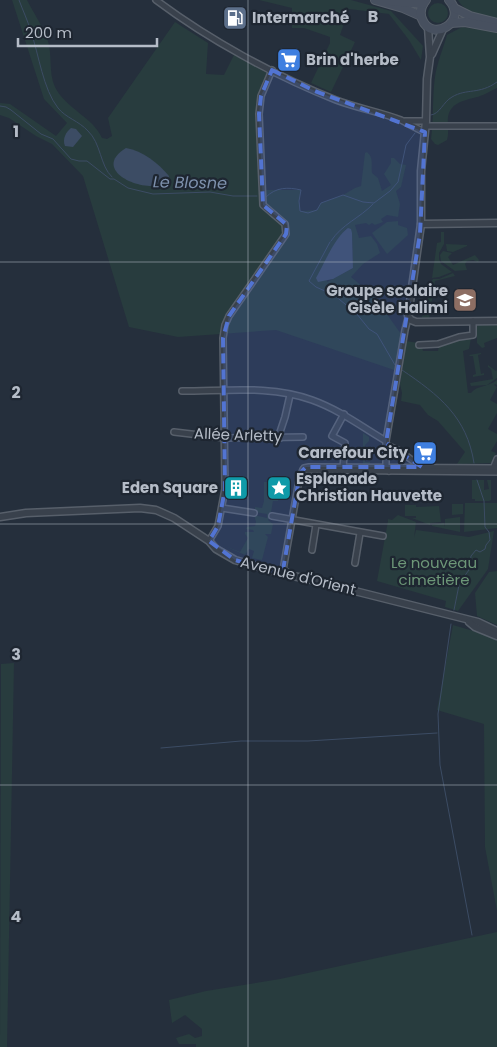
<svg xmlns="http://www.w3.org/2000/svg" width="497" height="1047" font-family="Poppins,sans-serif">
	<rect width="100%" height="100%" fill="#252f3c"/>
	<g fill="#283c3e" fill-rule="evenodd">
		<path d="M 12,0 L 27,0 C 33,12 42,25 47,38 C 53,54 48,72 55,87 C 66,109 93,117 102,138 L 107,139 L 112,136 L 108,118 L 175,22 L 208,43 L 206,74 L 224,75 L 234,55 L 267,72 L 258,94 L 256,110 L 260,190 L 301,190 L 299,201 L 300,211 L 317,210 L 321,203 L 343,195 L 355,188 L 361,186 L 365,153 L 367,152 C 374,158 371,165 372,173 L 378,178 L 382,191 L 391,185 L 384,174 L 391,163 L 391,158 L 394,158 L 400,164 L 406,165 L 401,187 L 396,191 L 400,204 L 398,217 L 387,215 L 381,219 L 383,222 L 375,225 L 372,223 L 369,225 L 366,223 L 355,225 L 359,238 L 371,236 L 377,244 L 380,253 L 363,264 L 351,277 L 374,296 L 401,334 L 394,370 L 276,330 L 178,337 L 129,327 L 83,176 L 52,144 L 36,136 L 9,118 L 0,115 L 0,103 L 10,104 L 56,136 L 67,123 L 44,99 ZM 346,229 L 352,237 L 353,268 L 327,282 L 326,260 L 336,242 Z"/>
		<polygon points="259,0 351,0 391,11 423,46 421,60 409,40 389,14 349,9 340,35 355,42 331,92 311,83 330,43 330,37 304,28 292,28 292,8"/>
		<path d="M 458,0 L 497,0 L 497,19 C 483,15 465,13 458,0 Z"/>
		<circle cx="438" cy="13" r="10"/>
		<path d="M 462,27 L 497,32 L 497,88 C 492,90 488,93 483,95 C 471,100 455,99 449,113 C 446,121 450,131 447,140 L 438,145 L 435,144 L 431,139 C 434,118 432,98 435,77 C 437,63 443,49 447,35 Z"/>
		<polygon points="398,221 398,225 407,228 408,235 387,254 372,233 387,222"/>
		<polygon points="441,232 444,232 444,244 439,253 439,259 441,264 452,272 439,277 432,278 437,243 441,242"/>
		<polygon points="446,244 467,245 467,246 453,252 447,251"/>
		<polygon points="443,251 452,253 448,257 453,265 475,255 479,260 478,262 473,260 467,261 465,264 467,270 455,271 441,261 440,255"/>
		<polygon points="453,273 455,276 435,281 429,319 422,320 422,316 425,315 431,282 433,279 439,279"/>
		<polygon points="497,324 497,338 484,343 485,347 482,348 477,343 477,326 480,325"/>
		<path d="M 460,338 L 471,338 L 469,349 L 463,351 L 468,393 L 471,393 C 477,385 489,387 497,380 L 497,385 L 495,384 L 494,385 L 497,387 L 490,400 L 497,404 L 497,413 L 488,429 L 497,434 L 497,441 L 491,451 L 496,453 L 491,463 L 457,464 L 465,452 L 438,421 L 428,415 L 420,405 L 401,401 L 402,393 L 400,384 L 406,341 L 418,343 L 418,347 L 422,347 L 423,351 L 438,351 L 439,346 Z"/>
		<polygon points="481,353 481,354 478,355 481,374 484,373 484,375 473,377 473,375 476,374 473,356 470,356 469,355"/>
		<polygon points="488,365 496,371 497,370 497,378 487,385 471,386 470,383 493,379 491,369 488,367"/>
		<polygon points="363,433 369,437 369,441 365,445 365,462 370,462 370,464 363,464"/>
		<polygon points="273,478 273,483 280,482 281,484 277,484 282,485 286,498 269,496 278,498 278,501 273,501 270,518 268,520 273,524 271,534 265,534 268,537 262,560 252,558 254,551 249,549 245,555 225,546 240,552 248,538 245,534 245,532 254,532 253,530 246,529 247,527 255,526 256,522 254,515 267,518 267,514 255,512 255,507 262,508 264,501 264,482 269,482 269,479"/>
		<polygon points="472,480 484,480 484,490 489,489 487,480 491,480 491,500 489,501 475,501 475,499 472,499"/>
		<polygon points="465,503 497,503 497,528 464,532"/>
		<polygon points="452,504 463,504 463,514 452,515"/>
		<polygon points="405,505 416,505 416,507 439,506 441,522 430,523 430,525 412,518 416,518 416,516 405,516"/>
		<polygon points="398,515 416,522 414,538 416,530 469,537 494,531 488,569 458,611 445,607 446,601 377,581 388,521 388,519 392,520"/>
		<polygon points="460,517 460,532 432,526 432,525 444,523 445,527 445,519"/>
		<polygon points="497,571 497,625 477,616 475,593 489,572"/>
		<polygon points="453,625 497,638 497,911 485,847 484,724 437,710"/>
		<polygon points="14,663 7,1047 0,1047 1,664"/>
		<polygon points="497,932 497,1047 196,1047 196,1044 179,1044 176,1038 189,1034 195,1038 202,1036 202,1029 185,1015 172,1023 169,1000 206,991 280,979"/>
	</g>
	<g fill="#3c4c64">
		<path d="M 71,128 L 76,129 L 82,136 L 73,147 L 65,146 C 62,139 66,132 71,128 Z"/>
		<path d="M 126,148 C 143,151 158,163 169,176 L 168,182 C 147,196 88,171 126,148 Z"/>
		<path d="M 348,228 L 351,229 L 352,233 L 353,268 L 333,279 L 318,282 L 316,278 C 324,264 335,237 348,228 Z"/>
	</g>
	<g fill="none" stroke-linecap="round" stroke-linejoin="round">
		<g stroke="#3c4c64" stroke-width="1">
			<path d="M 19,0 C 23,11 28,21 31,32 C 39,55 43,89 58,108 C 66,118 79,121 88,131 C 101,143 100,166 112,177"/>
			<polyline points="0,106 6,107 11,110 41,134 53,139 71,159 79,161 87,161 110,179 114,179 128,188 153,194 210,192 233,196 257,196"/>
			<path d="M 431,115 C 440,114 443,102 452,97 C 467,88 479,95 497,82"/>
			<path d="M 266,197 C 276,187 288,187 301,190 L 299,201 L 300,211 L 308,213 L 317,210 L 321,203 L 343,195 L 363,202 L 374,203 L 390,191 L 398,182 L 406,145 L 415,133"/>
			<path d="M 331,241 C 342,224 360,218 373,204"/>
			<polyline points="330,242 309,281 316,287 334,295 356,313 369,329 377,334 395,365"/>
			<path d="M 402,370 C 439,395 467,417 474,463"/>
			<polyline points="454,610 460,580 463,578 469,570 471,556 476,550 480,552 485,549 486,545 490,540 489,532 485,527 484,501 477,480"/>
			<polyline points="451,624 438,714 440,765 472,935"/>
			<polyline points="161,748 241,741 308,741 437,733"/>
		</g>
		<defs>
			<g id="minor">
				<path d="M 156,0 C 208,39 275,76 336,100 C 357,108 380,112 401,120 C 409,124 417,129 425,132"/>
				<polyline points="405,121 426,121"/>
				<polyline points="426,126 497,126"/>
				<polyline points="419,345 438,344 459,337 473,335 473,321"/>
				<path d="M 182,391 C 225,391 272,385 312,400 C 340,410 362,427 386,441 L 386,467 L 389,471"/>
				<polyline points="174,432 225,438 303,437"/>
				<polyline points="280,438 280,432 285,417 290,395"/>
				<polyline points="386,441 405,330 408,318"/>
				<polyline points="386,445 398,450 423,468"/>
				<polyline points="343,468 345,443 332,436 344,414"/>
				<polyline points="493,469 497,459"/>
				<polyline points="303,470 304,468 309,467 497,468"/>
				<polyline points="303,470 497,472"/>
				<polyline points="222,508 254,513"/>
				<polyline points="272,516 383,536"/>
				<polyline points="209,541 218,526 225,489 223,338 225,325 229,316 286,234 285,224 263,205 259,114 261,96 272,70"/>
				<polyline points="312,550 316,525"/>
				<polyline points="355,563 360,533"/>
				<polyline points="283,570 300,475 303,470"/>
			</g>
			<g id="tertiary">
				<polyline points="428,27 430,57 427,79 426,121 421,171 421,224 408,316 411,320 416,322 497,321"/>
				<polyline points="432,54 443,29"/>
				<polyline points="421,224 497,223"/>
				<polyline points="0,517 26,513 140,508 156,510 174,518 209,541 216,549 235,560 272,571 283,570 293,576 303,578 478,622 497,631"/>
				<polyline points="469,622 475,627 497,636"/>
			</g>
			<g id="secondary">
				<polyline points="375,0 403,8 421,16"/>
				<path d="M 426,0 C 422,5 419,12 422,19 C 431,43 469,22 449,0"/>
				<polyline points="390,1 423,4"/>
				<polyline points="454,8 470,16 497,23"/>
				<polyline points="451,23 465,22 497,28"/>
			</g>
		</defs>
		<use href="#minor" stroke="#575f6a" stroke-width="8"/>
		<use href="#tertiary" stroke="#575f6a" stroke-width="9"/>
		<use href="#secondary" stroke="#575f6a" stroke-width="10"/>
		<use href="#minor" stroke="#39414c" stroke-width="5"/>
		<use href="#tertiary" stroke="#39414c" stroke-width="6"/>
		<use href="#secondary" stroke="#47505f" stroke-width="8"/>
	</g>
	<path fill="#5274d2" fill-opacity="0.2" stroke="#5274d2" stroke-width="4" stroke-dasharray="10 6" stroke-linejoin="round" d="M 272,70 L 315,91 L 425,132 L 420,234 L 386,443 L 422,467 L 306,467 L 300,473 L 283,570 L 272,571 L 235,560 L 209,541 L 218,526 L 225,489 L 223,338 L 229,316 L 286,234 L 287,225 L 263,205 L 259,114 L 261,96 Z"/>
	<path fill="none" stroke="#b5bcc7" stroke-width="1" stroke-opacity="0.55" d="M 248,0 L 248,1047M 0,262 L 497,262M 0,524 L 497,524M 0,785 L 497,785"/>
	<defs>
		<symbol id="fuel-square" viewBox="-11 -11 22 22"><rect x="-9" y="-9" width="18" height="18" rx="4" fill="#5c6f8a" stroke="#1e2631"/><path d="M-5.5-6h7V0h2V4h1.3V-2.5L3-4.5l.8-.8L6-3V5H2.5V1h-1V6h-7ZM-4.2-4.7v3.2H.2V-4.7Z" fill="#fff"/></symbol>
		<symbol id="supermarket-square" viewBox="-11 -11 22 22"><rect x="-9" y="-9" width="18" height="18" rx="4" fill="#3f7fe0" stroke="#1e2631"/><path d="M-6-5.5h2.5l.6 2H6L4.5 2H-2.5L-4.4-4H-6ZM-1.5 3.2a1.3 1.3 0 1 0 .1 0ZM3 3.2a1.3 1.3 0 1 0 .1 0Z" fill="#fff"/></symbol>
		<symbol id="school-square" viewBox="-11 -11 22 22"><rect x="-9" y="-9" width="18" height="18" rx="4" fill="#8d6e63" stroke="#1e2631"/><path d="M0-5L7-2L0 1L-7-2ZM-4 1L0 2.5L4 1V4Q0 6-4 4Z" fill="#fff"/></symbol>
		<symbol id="building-square" viewBox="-11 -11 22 22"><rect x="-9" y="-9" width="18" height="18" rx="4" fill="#0f9aa8" stroke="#1e2631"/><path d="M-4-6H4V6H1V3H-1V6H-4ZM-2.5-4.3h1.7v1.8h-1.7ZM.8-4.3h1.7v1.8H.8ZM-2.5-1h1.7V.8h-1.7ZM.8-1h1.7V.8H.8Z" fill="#fff"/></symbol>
		<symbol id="sight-square" viewBox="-11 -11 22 22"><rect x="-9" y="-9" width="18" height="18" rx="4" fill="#0f9aa8" stroke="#1e2631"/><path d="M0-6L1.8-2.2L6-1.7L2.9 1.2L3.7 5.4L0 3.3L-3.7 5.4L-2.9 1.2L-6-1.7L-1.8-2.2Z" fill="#fff"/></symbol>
	</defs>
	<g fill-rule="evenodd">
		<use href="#fuel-square" x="221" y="4" width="28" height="28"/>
		<use href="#supermarket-square" x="275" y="46" width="28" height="28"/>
		<use href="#school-square" x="451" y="286" width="28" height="28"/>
		<use href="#supermarket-square" x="411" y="439" width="28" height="28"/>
		<use href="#building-square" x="222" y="474" width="28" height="28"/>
		<use href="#sight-square" x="265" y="474" width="28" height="28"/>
	</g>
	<g text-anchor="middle" stroke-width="4.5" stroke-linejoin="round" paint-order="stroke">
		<g font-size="15" font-weight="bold" fill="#b5bcc7" stroke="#1e2631" text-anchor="start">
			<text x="252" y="23">Intermarché</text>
			<text x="306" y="65">Brin d'herbe</text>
			<text x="448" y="296" text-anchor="end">Groupe scolaire<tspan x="448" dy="17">Gisèle Halimi</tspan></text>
			<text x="408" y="458" text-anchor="end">Carrefour City</text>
			<text x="296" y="484">Esplanade<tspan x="296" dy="17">Christian Hauvette</tspan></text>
			<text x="218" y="493" text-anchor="end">Eden Square</text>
		</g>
		<g font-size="15" fill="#b5bcc7" stroke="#1e2631">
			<text transform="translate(238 435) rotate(2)" y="5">Allée Arletty</text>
			<text transform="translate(298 576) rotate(14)" y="5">Avenue d'Orient</text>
		</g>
		<g font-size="15" fill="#6d9778" stroke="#1e2631">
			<text x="434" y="568">Le nouveau<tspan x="434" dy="17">cimetière</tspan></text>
		</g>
		<g font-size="16" font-style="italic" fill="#7e91ad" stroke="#1e2631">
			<text transform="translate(190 182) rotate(1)" y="6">Le Blosne</text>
		</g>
	</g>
	<g font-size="16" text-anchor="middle" font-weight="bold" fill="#b5bcc7" stroke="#1e2631" stroke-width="4.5" stroke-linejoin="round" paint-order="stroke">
		<text x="373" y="22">B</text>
		<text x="16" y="137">1</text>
		<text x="16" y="398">2</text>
		<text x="16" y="660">3</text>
		<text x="16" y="922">4</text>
	</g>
	<path d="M18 38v8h139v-8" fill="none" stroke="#b5bcc7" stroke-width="2.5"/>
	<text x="25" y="38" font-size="15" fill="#b5bcc7" stroke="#1e2631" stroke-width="4" paint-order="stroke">200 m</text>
</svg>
